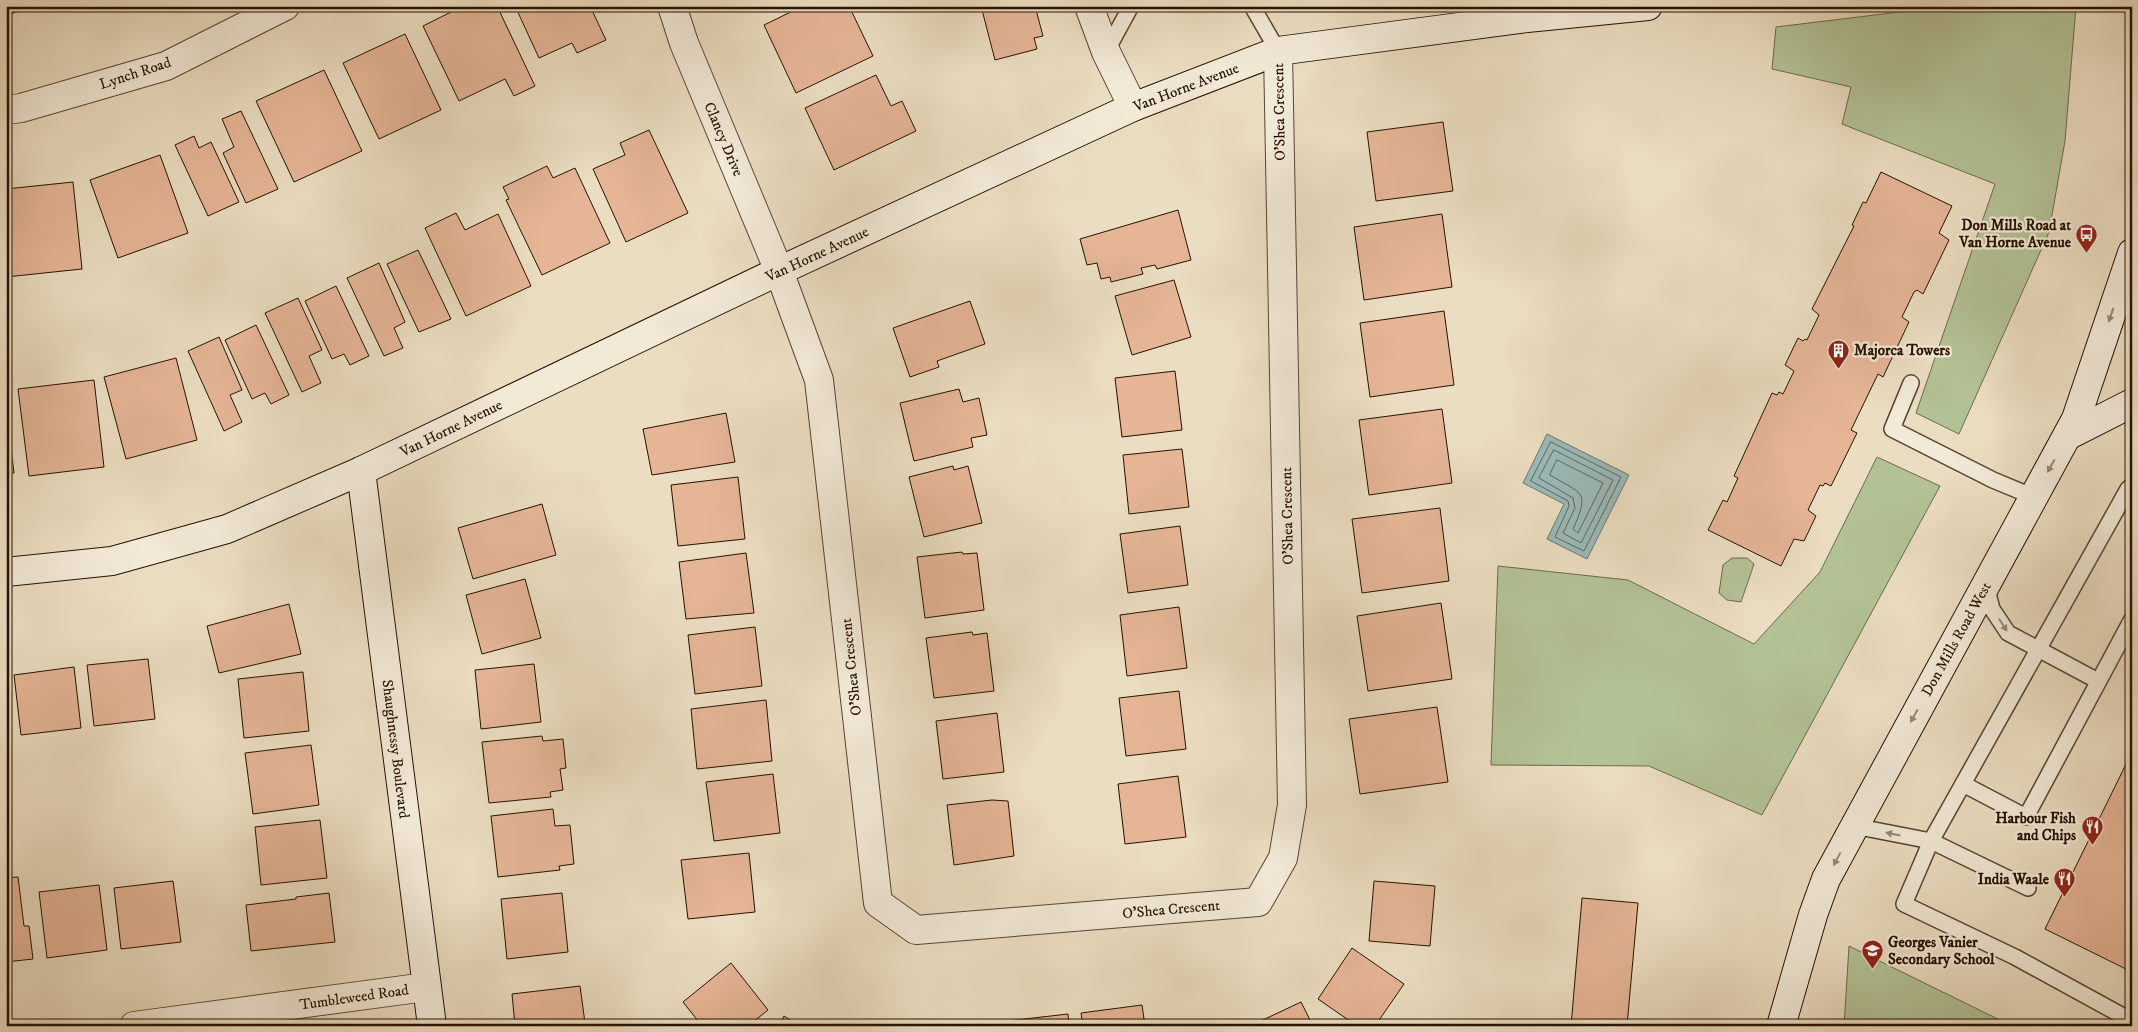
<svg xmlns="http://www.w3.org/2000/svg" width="2138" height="1032" font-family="'IM FELL DW Pica',serif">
	<rect width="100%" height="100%" fill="#ebddc1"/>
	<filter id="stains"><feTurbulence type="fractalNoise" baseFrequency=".004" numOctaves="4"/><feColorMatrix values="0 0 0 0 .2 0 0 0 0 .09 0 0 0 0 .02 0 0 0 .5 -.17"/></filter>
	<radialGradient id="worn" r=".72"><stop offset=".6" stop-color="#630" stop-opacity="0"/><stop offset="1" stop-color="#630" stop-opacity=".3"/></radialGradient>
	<g fill="#b3c296" stroke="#6c6a4c">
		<polygon points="1949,6 2076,6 2065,141 2049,232 1959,434 1916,413 1995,184 1842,124 1851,87 1772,69 1776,27"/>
		<polygon points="1877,457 1940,486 1762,815 1649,766 1491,765 1498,566 1628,580 1754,644 1820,572"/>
		<polygon points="1732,558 1747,558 1754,564 1741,602 1727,600 1719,593 1723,565"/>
		<polygon points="1849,946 2012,1026 1844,1026"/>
	</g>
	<polygon fill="#9abab9" stroke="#6b776f" points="1547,434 1629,475 1587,559 1547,539 1564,504 1523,483"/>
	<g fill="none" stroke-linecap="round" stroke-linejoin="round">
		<g stroke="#60665d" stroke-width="1">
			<polygon points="1551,442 1621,477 1584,551 1555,537 1569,506 1568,501 1531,481"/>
			<polygon points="1554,450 1613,480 1581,543 1563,533 1575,508 1573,498 1539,478"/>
			<path d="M 1557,460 L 1603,483 L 1578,533 L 1573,529 C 1591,490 1581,494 1550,475 Z"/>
		</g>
	</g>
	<g fill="#e5b596" stroke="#251201">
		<polygon points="6,6 39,6 6,15"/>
		<polygon points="463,6 497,6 535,86 514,96 505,79 459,101 423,26"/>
		<polygon points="515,6 590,6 606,40 577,53 572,43 539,58"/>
		<polygon points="803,6 849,6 873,56 796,93 764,25"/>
		<polygon points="981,6 1035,6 1043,36 1034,38 1037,49 995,60"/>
		<polygon points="405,34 441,110 379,139 343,63"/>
		<polygon points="324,70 362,151 294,182 256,101"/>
		<polygon points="876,75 891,106 902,101 916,131 834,170 805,108"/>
		<polygon points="241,111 278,189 246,203 223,153 234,147 222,119"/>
		<polygon points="1443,122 1453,191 1376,201 1367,132"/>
		<polygon points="649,130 688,213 626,242 593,169 625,155 620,143"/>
		<polygon points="194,136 199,148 211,142 239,202 208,216 175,145"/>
		<polygon points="160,155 188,233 118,258 90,180"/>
		<polygon points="547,166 553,178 575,168 610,243 542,275 506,200 509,199 503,187"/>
		<polygon points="1881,172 1952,206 1939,233 1949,240 1923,294 1917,290 1914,292 1902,317 1909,322 1883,377 1878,374 1851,430 1857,433 1831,486 1825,483 1823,486 1820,485 1808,510 1816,516 1804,541 1794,539 1781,566 1708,530 1723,500 1727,502 1738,478 1734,476 1772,393 1777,395 1779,392 1783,394 1794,371 1785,365 1798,338 1803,341 1805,339 1807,340 1819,315 1812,309 1854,226 1852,225 1863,202 1866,203"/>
		<polygon points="73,182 82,269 6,277 6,189"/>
		<polygon points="1178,210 1191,260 1157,269 1155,265 1141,268 1143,274 1111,282 1110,277 1101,279 1097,263 1087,265 1080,239"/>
		<polygon points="456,213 465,230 498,214 531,286 466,316 425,228"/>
		<polygon points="1442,214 1452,287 1364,300 1354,227"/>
		<polygon points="418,250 451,319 419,332 387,264"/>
		<polygon points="379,263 405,322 394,328 403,348 384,356 347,278"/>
		<polygon points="1174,280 1191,337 1132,355 1115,296"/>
		<polygon points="336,286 369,356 350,365 344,354 332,359 305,301"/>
		<polygon points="298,298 322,350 309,356 321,383 302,392 265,313"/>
		<polygon points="970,301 985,344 937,361 939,367 910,377 893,328"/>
		<polygon points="1444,311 1454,385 1370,397 1360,323"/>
		<polygon points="256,325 289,395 271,404 265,393 252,399 225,340"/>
		<polygon points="219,337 242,390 230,395 242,422 224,431 188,351"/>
		<polygon points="176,358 197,440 126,459 104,377"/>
		<polygon points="1175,371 1182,430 1122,437 1115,378"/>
		<polygon points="94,380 104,467 29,476 18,389"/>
		<polygon points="959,389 963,402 979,398 987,435 971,438 973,447 914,461 900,403"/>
		<polygon points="6,404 14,473 6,474"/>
		<polygon points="1442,409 1452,483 1369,495 1359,420"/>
		<polygon points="726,413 735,462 652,475 643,429"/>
		<polygon points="1182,449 1189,507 1129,514 1123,455"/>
		<polygon points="953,466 954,470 968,466 982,523 924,537 909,477"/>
		<polygon points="738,477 745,539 678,546 671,485"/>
		<polygon points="542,504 556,555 473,579 458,528"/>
		<polygon points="1440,508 1449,581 1362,593 1352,519"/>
		<polygon points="1180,526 1188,585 1128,593 1120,534"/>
		<polygon points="962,552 963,554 977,553 984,610 925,618 917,557"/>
		<polygon points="746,553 754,613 686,619 679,562"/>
		<polygon points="525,579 541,638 482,654 466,595"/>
		<polygon points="1441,603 1452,679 1368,691 1357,616"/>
		<polygon points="289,604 301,654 219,673 207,626"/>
		<polygon points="1179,607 1187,668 1127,676 1120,615"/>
		<polygon points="755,627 762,686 695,694 688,635"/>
		<polygon points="972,632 973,635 987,633 994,691 934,698 926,638"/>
		<polygon points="148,659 155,719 94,726 87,665"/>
		<polygon points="534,664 541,722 481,729 475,670"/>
		<polygon points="74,667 81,728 21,735 14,675"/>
		<polygon points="303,672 309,731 244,738 238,679"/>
		<polygon points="1179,691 1186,749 1126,756 1119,698"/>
		<polygon points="766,700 772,761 697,769 691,709"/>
		<polygon points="1437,707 1448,782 1360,794 1349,719"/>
		<polygon points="997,713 1004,772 943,779 936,721"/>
		<polygon points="542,736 543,741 563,739 566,768 560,769 563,790 550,792 551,797 489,803 482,742"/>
		<polygon points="311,745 319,805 253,814 245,753"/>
		<polygon points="2132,752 2132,972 2045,929"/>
		<polygon points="773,774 780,833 714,841 706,782"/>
		<polygon points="1178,776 1186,837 1125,844 1118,784"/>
		<polygon points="992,800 1008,801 1014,856 954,865 947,805"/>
		<polygon points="553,809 555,826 570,825 574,864 559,866 560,870 498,877 491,816"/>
		<polygon points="320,820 327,878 261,885 255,827"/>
		<polygon points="749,853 755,912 688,919 681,860"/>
		<polygon points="18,877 24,926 29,926 33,959 6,962 6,878"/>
		<polygon points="173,881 181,942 121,949 114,888"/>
		<polygon points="1374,881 1435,886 1430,946 1369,941"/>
		<polygon points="99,885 107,950 47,958 39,892"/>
		<polygon points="329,893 335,942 251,951 246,905 296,899 296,897"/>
		<polygon points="562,893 568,952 507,959 501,899"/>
		<polygon points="1582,898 1638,903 1627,1026 1571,1026"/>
		<polygon points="1352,948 1404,984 1375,1026 1357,1026 1318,999"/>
		<polygon points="731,963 768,1010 748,1026 702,1026 683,1002"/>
		<polygon points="580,986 585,1023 579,1024 579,1026 515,1026 512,994"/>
		<polygon points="1301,1002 1313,1026 1250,1026"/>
		<polygon points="1142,1005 1145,1026 1083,1026 1081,1013"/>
		<polygon points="1068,1014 1069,1026 1008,1026 1007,1021"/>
		<polygon points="784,1016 800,1026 779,1026"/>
	</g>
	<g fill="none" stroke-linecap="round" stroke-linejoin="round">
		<defs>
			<g id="lane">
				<polyline points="1252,6 1278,51"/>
				<polyline points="1106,52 1131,6"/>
				<polyline points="1911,383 1892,429 1993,480 2034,497"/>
				<polyline points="2132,486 2128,489 1931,841 1904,904 2015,957 2132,1021"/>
				<polyline points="1986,585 1992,609 2008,633 2098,681"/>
				<polyline points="1963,784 2026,817 2132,619"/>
				<polyline points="1854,826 1931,841 2028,888"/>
			</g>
			<g id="street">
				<polyline points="672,6 684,43 779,271 819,380 878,903 916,930 1258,902 1283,858 1292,805 1278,51"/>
				<polyline points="1089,6 1106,52 1133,107"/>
				<polyline points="6,110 21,108 166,66 285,6"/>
				<polyline points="134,1026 426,987"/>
			</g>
			<g id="secondary">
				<polyline points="2067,436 2132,403"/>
				<polyline points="361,471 432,1026"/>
				<polyline points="6,572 112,561 227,529 361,471 779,271 1133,107 1278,51 1527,18 1648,6"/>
				<polyline points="1781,1026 1813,915 1826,879 2076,419 2132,253"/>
			</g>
		</defs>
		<use href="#lane" stroke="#564531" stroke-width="18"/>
		<use href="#street" stroke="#564531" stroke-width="30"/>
		<use href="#secondary" stroke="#251201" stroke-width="30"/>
		<use href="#lane" stroke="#f2e9d7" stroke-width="15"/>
		<use href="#street" stroke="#f2e9d7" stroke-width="28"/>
		<use href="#secondary" stroke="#f2e9d7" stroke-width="28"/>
	</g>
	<defs><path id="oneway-solid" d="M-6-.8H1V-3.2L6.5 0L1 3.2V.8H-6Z" transform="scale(1.25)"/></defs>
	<g fill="#968877">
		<use href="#oneway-solid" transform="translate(2111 315) rotate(109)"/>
		<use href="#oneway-solid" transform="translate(2051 466) rotate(119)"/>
		<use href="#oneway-solid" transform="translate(2003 625) rotate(57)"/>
		<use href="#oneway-solid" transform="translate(1914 716) rotate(119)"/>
		<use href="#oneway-solid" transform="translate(1893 834) rotate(-169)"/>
		<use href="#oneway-solid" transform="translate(1837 859) rotate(118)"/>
	</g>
	<defs>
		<symbol id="bus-pin" viewBox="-11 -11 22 30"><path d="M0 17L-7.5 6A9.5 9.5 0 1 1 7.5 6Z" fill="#8f2418" stroke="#f2e9d7"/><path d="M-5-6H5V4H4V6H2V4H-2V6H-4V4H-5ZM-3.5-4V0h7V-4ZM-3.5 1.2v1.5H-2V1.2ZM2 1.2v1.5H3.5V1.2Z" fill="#fff"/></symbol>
		<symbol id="building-pin" viewBox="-11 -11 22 30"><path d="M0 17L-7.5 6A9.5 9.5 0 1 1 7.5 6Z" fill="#8f2418" stroke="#f2e9d7"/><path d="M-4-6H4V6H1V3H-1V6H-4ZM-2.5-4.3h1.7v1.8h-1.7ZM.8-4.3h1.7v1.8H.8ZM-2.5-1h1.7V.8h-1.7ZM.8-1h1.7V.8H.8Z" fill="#fff"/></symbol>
		<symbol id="restaurant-pin" viewBox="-11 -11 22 30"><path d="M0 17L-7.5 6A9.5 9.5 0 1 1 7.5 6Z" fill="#8f2418" stroke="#f2e9d7"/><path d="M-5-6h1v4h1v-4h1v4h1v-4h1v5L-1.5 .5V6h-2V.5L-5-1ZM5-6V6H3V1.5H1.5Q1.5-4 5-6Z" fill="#fff"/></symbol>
		<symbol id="school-pin" viewBox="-11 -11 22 30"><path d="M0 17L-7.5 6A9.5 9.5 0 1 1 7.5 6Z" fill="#8f2418" stroke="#f2e9d7"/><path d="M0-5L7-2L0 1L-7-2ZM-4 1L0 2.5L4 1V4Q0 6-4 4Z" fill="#fff"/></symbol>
	</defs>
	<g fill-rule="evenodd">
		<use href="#bus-pin" x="2074" y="222" width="25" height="34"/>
		<use href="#building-pin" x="1826" y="338" width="25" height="34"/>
		<use href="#restaurant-pin" x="2080" y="814" width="25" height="34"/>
		<use href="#restaurant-pin" x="2052" y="866" width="25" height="34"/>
		<use href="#school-pin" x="1860" y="938" width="25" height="34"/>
	</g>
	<g text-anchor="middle" stroke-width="4.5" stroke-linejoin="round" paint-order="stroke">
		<g font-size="15" fill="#251201" stroke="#f2e9d7">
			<text transform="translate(135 73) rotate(-18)" y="5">Lynch Road</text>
			<text transform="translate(1186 87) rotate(-21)" y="5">Van Horne Avenue</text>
			<text transform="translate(1279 112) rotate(-91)" y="5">O'Shea Crescent</text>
			<text transform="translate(724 139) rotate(67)" y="5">Clancy Drive</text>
			<text transform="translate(817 254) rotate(-25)" y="5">Van Horne Avenue</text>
			<text transform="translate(451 428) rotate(-26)" y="5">Van Horne Avenue</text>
			<text transform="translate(1287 516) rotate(-91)" y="5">O'Shea Crescent</text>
			<text transform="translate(1956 639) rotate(-61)" y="5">Don Mills Road West</text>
			<text transform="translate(851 667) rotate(-96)" y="5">O'Shea Crescent</text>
			<text transform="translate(396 749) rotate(83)" y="5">Shaughnessy Boulevard</text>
			<text transform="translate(1171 909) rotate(-5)" y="5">O'Shea Crescent</text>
			<text transform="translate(354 997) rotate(-8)" y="5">Tumbleweed Road</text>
		</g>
		<g font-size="15" font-weight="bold" fill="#251201" stroke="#f2e9d7" text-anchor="end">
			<text x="2071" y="230">Don Mills Road at<tspan x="2071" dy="17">Van Horne Avenue</tspan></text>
			<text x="1854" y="355" text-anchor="start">Majorca Towers</text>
			<text x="2076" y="823">Harbour Fish<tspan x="2076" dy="17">and Chips</tspan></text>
			<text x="2049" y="884">India Waale</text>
			<text x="1888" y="947" text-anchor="start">Georges Vanier<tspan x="1888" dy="17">Secondary School</tspan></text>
		</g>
	</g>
	<rect width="2138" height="1032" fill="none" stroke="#ebddc1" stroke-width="25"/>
	<rect x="8" y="8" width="2123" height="1017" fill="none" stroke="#251201" stroke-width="2.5"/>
	<rect x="12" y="12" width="2113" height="1007" fill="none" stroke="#251201"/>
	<rect width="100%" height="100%" filter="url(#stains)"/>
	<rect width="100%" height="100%" fill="url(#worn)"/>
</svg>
